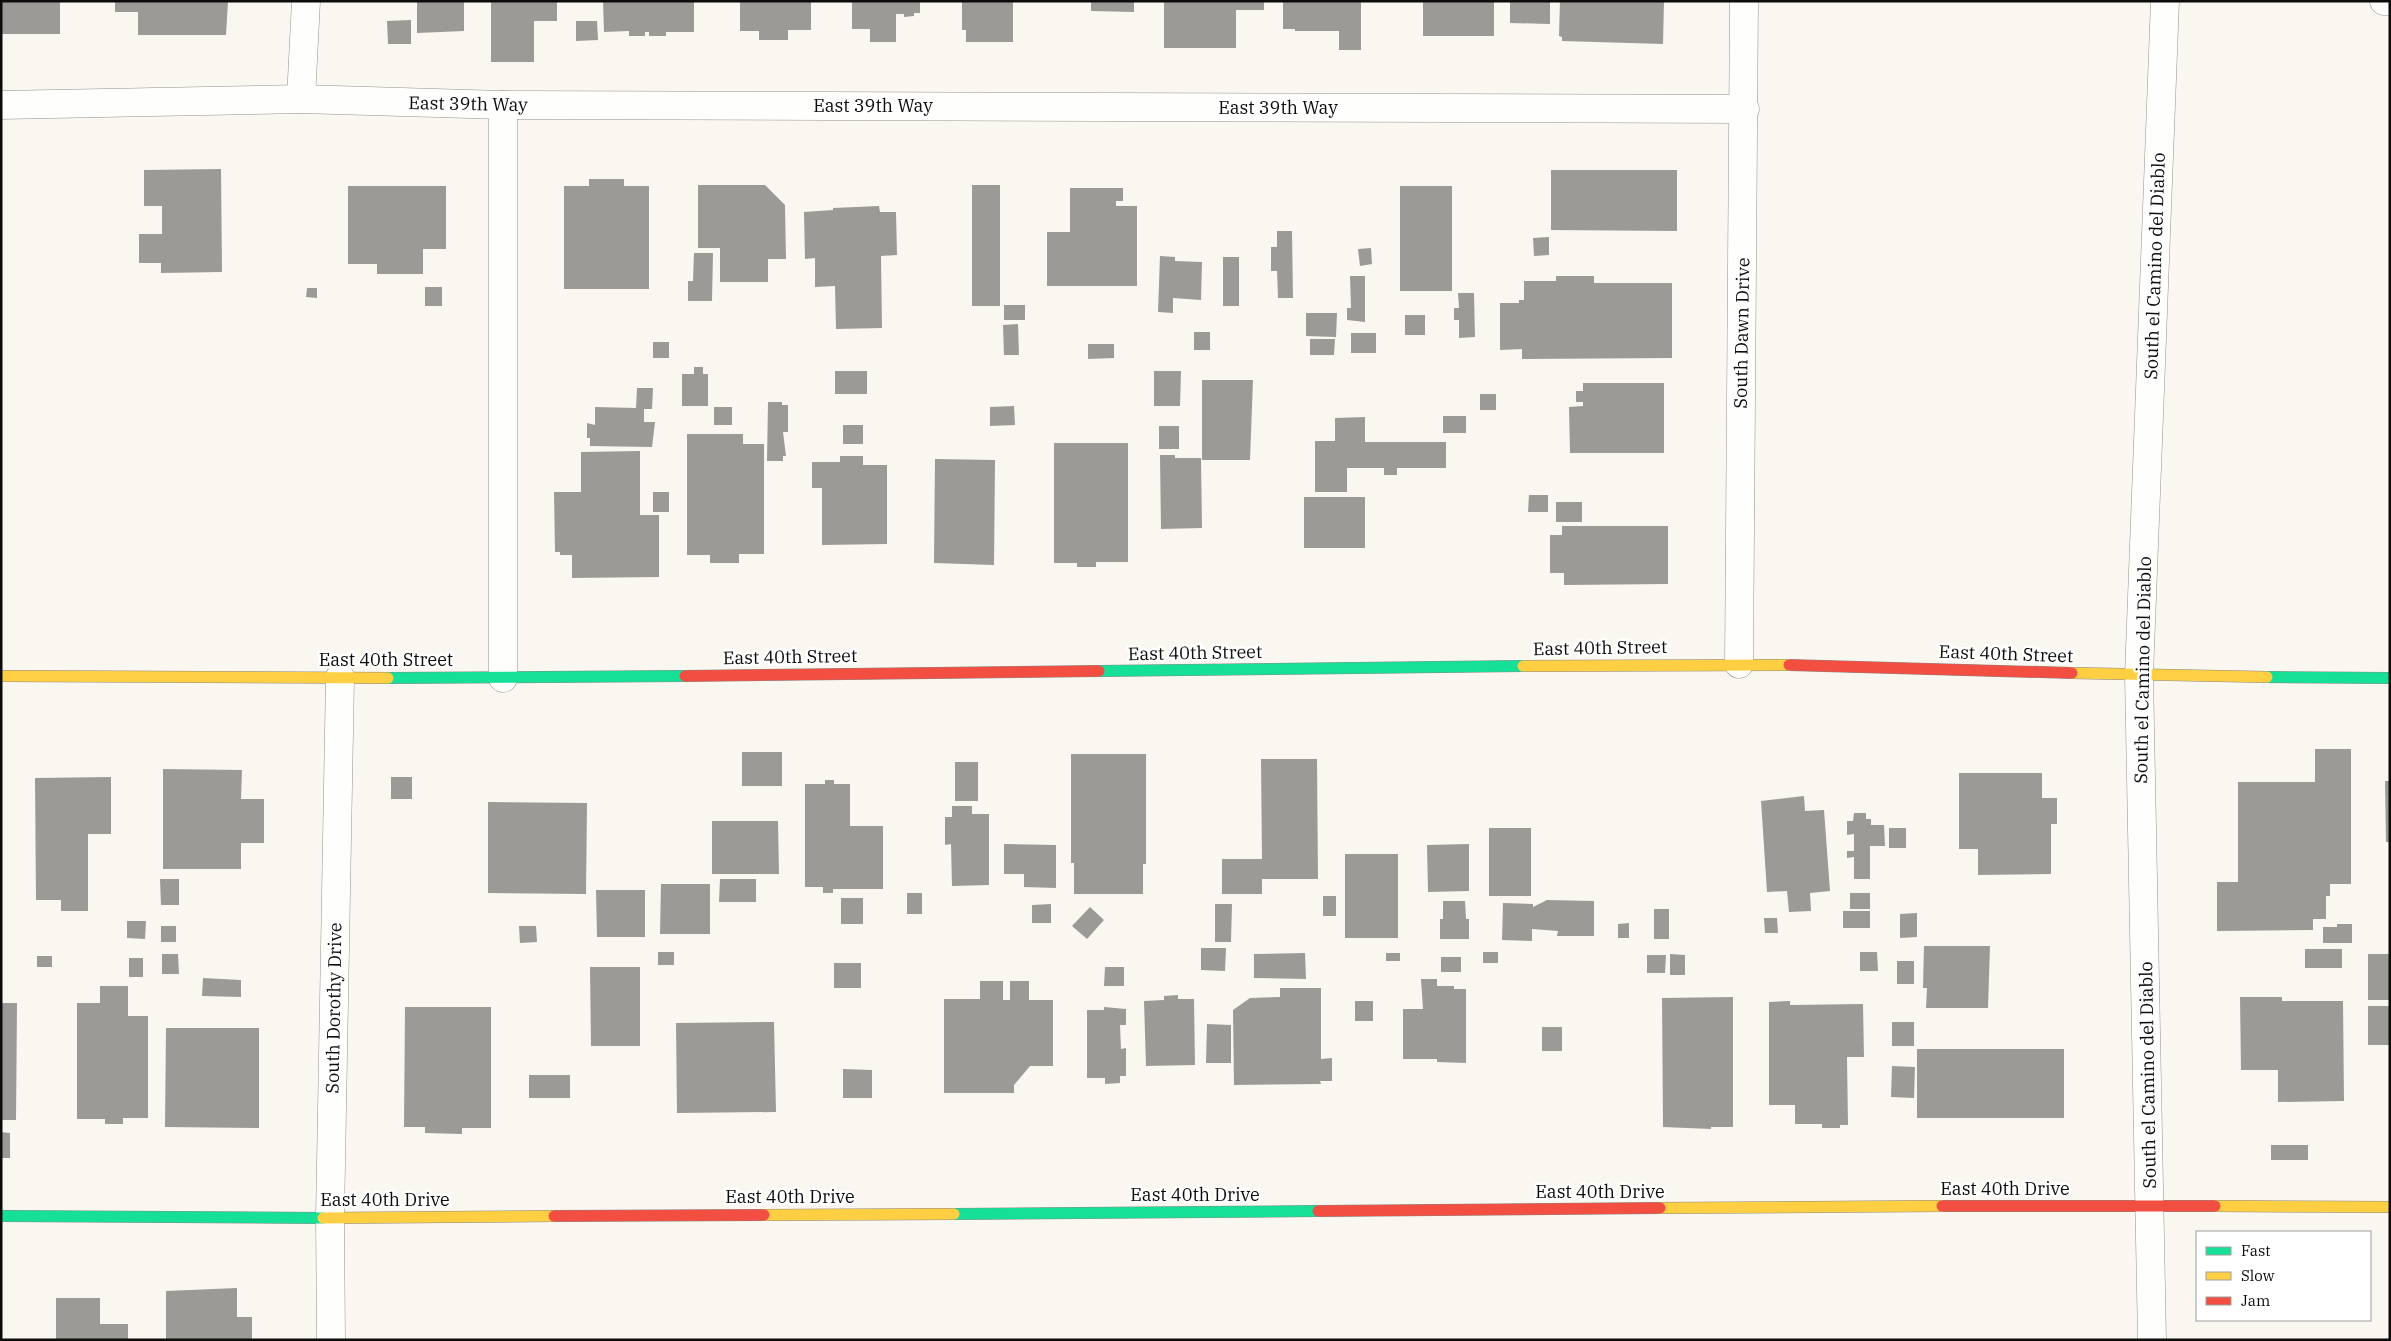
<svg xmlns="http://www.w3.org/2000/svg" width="2391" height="1341" font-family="'IBM Plex Serif',serif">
	<rect width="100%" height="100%" fill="#faf7f0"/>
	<g fill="#9c9a96">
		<rect x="1" y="1" width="59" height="33"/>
		<polygon points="115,1 228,1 226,35 138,35 138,12 115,12"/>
		<polygon points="417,1 464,1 464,31 417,33"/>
		<polygon points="491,1 557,1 557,21 534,21 534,62 491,62"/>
		<polygon points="603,1 694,1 694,32 666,32 666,36 649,36 649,32 645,32 645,36 629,36 629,31 604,32"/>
		<polygon points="740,1 811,1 811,30 788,30 788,40 759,40 759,31 740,31"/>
		<polygon points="852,1 920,1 920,13 914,13 914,16 904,17 904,14 896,14 896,42 870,42 870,29 852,29"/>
		<polygon points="962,1 1013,1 1013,42 966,42 966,30 962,30"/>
		<polygon points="1091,1 1134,1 1134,12 1091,11"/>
		<polygon points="1164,1 1264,1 1264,10 1236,10 1236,48 1164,48"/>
		<polygon points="1283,1 1361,1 1361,50 1339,50 1339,31 1295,31 1295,29 1283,29"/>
		<rect x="1423" y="1" width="71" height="35"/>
		<polygon points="1510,1 1550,1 1550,24 1510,23"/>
		<polygon points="1560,1 1664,1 1663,44 1562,41 1562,37 1559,36"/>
		<polygon points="411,20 411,44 388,44 387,21"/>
		<polygon points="576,21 597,21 598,40 576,41"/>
		<polygon points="221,169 222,272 161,273 161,263 139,263 139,234 162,234 162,206 144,206 144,170"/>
		<polygon points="1551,170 1677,170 1677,231 1551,230"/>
		<polygon points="589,179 624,179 624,186 649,186 649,289 564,289 564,186 589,186"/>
		<polygon points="698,185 765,185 785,205 786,259 768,259 768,282 720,282 720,248 698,248"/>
		<rect x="972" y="185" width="28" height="121"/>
		<polygon points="348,186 446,186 446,249 423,249 423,274 377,274 377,264 348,264"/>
		<rect x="1400" y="186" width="52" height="105"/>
		<polygon points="1070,188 1123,188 1123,201 1116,201 1116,206 1137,206 1137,286 1047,286 1047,232 1070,232"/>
		<polygon points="879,206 880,212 896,212 897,255 881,256 882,328 836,329 835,286 815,287 815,258 805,259 804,212 833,210 833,208"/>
		<polygon points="1277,231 1292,231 1293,298 1278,298 1277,271 1271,271 1271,247 1277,247"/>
		<polygon points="1549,237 1549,255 1534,256 1533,238"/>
		<polygon points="1371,248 1372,264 1360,266 1358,249"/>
		<polygon points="694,253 713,253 712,301 688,301 688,281 693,281"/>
		<polygon points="1160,256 1175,257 1175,261 1202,262 1201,300 1173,298 1173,313 1158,312"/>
		<rect x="1223" y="257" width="16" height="49"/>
		<polygon points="1350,276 1365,276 1365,322 1347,320 1347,308 1351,308"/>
		<polygon points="1556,276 1594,276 1594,283 1672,283 1672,358 1522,359 1522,349 1500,350 1500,303 1519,303 1519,300 1524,300 1524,281 1556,281"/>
		<rect x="425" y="287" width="17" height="19"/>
		<polygon points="307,288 317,288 317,298 306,297"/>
		<polygon points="1458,293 1474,293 1475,337 1459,338 1459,320 1454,320 1454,308 1459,308"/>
		<rect x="1004" y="305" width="21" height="15"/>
		<polygon points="1306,313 1337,313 1336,337 1306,336"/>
		<rect x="1405" y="315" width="20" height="20"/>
		<polygon points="1018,324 1019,355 1004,355 1003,325"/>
		<rect x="1194" y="332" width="16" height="18"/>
		<rect x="1351" y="333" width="25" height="20"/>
		<polygon points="1310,339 1335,339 1334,355 1310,355"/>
		<rect x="653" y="342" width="16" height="16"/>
		<polygon points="1088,344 1114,344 1114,358 1088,359"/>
		<polygon points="694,367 703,367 703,374 708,374 708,406 682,406 682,374 694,374"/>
		<rect x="835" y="371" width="32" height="23"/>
		<polygon points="1154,371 1181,371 1180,406 1154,406"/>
		<polygon points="1202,380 1253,380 1250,460 1202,460"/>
		<polygon points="1583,383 1664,383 1664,453 1570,453 1569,407 1583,406 1583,402 1576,402 1576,391 1583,391"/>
		<polygon points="637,388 653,388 652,409 644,409 644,422 655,422 652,447 590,446 590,438 587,438 587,423 595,425 595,407 636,408"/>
		<rect x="1480" y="394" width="16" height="16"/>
		<polygon points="768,402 782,402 782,405 788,405 788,432 783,432 786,456 783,456 783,461 767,461"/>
		<polygon points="1014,406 1015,425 990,426 990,407"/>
		<rect x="714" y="407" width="18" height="18"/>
		<rect x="1443" y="416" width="23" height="17"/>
		<polygon points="1365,417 1365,442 1446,442 1446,468 1397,468 1397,475 1384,475 1384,468 1347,468 1347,492 1315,492 1315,441 1335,441 1335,418"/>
		<rect x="843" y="425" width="20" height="19"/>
		<rect x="1159" y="426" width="20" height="23"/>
		<polygon points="687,434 743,434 743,444 764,444 764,554 739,554 739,563 710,563 710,555 687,555"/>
		<polygon points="1054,443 1128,443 1128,562 1096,562 1096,567 1077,567 1077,563 1054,563"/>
		<polygon points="640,451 640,515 659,515 659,577 572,578 572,555 560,555 560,552 555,552 554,492 581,492 581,452"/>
		<polygon points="1160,455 1175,455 1175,458 1201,458 1202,528 1161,529"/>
		<polygon points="840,456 863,456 863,465 887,465 887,544 822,545 822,488 812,488 812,462 840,462"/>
		<polygon points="935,459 995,460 994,565 934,563"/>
		<rect x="653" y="492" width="16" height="20"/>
		<polygon points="1529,495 1548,495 1548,512 1528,512"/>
		<rect x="1304" y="497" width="61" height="51"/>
		<rect x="1556" y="502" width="26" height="20"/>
		<polygon points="1562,526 1668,526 1668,584 1564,585 1564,573 1550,573 1550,535 1562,535"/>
		<polygon points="2315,749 2351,749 2351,884 2330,884 2330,896 2326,896 2326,919 2313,919 2313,930 2217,931 2217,882 2238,882 2238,782 2315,782"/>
		<rect x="742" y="752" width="40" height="34"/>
		<polygon points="1071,754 1146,754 1146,864 1143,864 1143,894 1074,894 1074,863 1071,863"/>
		<polygon points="1261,759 1317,759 1318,879 1262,879 1262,894 1222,894 1222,859 1262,859"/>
		<rect x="955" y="762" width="23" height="39"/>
		<polygon points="163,769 242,770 241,799 264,799 264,843 241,843 241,869 163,869"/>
		<polygon points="1959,773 2042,773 2042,798 2057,798 2057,824 2051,824 2051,874 1978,875 1978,849 1959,849"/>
		<polygon points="111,777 111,834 88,834 88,911 61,911 61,900 36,900 35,778"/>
		<rect x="391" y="777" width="21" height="22"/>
		<polygon points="825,780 834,780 834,784 850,784 850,826 883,826 883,889 833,889 833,893 823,893 823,887 805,887 805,784 825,784"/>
		<polygon points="2385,781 2390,781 2390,842 2386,842"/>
		<polygon points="1804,796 1805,811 1824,810 1830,891 1810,893 1811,911 1789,912 1787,891 1767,892 1761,801"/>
		<polygon points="488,802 587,803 586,894 488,893"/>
		<polygon points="952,806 972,806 972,814 989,814 989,885 952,886 951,844 945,845 945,817 952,817"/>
		<polygon points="1854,813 1866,813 1866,819 1871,819 1871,825 1884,825 1885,846 1870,846 1870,879 1854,879 1854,857 1847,858 1847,851 1854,851 1854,834 1847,835 1847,821 1853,821"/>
		<polygon points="712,821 778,821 779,874 712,874"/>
		<rect x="1489" y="828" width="42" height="68"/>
		<rect x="1889" y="828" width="17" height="20"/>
		<polygon points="1004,844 1056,845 1056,888 1024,887 1024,874 1004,874"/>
		<polygon points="1469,844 1469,891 1428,892 1427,845"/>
		<rect x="1345" y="854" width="53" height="84"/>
		<polygon points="160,879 179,879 179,905 161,905"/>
		<polygon points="720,879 756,879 756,902 719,902"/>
		<polygon points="661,884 710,884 710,934 660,934"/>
		<polygon points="596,890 645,890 645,937 597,937"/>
		<rect x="907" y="893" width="15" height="21"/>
		<rect x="1850" y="893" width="20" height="16"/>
		<rect x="1323" y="896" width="13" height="20"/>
		<rect x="841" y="898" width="22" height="26"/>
		<polygon points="1547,900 1594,901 1594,936 1557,936 1558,931 1532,929 1532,941 1502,940 1503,903 1533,904 1533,907"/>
		<polygon points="1443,901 1465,901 1466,919 1469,919 1469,939 1440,939 1440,919 1443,919"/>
		<polygon points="1051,904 1051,923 1032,923 1032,905"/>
		<polygon points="1215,904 1232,904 1231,942 1215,942"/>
		<polygon points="1090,907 1104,920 1087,939 1072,926"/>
		<rect x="1654" y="909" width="15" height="30"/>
		<rect x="1843" y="911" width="27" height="17"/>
		<polygon points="1917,913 1917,937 1900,938 1900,914"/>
		<polygon points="1764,918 1777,918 1778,933 1765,933"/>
		<polygon points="127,921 146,921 145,939 127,938"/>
		<polygon points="1629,923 1629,938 1618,938 1618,924"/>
		<polygon points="2337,924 2352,924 2352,943 2323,943 2323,927 2337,927"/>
		<rect x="161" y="926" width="15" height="16"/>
		<polygon points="519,926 536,926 537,942 520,943"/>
		<polygon points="1924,946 1990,946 1988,1008 1926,1008 1927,988 1923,988"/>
		<polygon points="1201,948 1226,948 1225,971 1201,970"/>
		<rect x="2305" y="949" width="37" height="19"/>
		<rect x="658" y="952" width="16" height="13"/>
		<rect x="1483" y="952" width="15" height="11"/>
		<polygon points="1860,952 1877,952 1878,971 1860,971"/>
		<polygon points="1305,953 1306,979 1254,978 1254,954"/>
		<rect x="1386" y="953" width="14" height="8"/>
		<polygon points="162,954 178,954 179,974 162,974"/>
		<polygon points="1670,954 1685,955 1685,975 1670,975"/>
		<rect x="2368" y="954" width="22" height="46"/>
		<polygon points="1647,955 1666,955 1665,973 1647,973"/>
		<rect x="37" y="956" width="15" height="11"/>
		<rect x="1441" y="957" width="20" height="15"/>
		<rect x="129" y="958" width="14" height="19"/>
		<rect x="1897" y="961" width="17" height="23"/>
		<rect x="834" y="963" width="27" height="25"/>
		<polygon points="590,967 640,967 640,1046 591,1046"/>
		<polygon points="1105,967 1124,967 1124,986 1104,986"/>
		<polygon points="203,978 241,980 241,997 202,996"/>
		<polygon points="1421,979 1437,979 1437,986 1454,986 1454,989 1466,989 1466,1063 1437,1062 1437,1059 1403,1059 1403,1009 1423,1009"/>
		<polygon points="980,981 1003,981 1003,1000 1010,1000 1010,981 1029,981 1029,1000 1053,1000 1053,1066 1030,1066 1014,1085 1014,1093 944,1093 944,999 980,999"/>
		<polygon points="100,986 128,986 128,1016 148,1016 148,1118 123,1118 123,1124 105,1124 105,1119 77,1119 77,1003 100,1003"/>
		<polygon points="1280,988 1321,988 1321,1059 1332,1058 1332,1081 1320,1081 1321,1084 1234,1085 1233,1010 1250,998 1280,997"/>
		<polygon points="1178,995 1178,999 1194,999 1195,1065 1146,1066 1144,1001 1164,1000 1164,996"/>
		<polygon points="1733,997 1733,1127 1711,1127 1711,1129 1663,1127 1662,998"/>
		<polygon points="2240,997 2282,997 2282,1001 2343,1001 2344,1101 2278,1102 2278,1070 2241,1070"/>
		<rect x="1355" y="1001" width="18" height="20"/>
		<polygon points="1790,1001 1790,1005 1863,1004 1864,1057 1847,1057 1848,1125 1840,1125 1840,1128 1822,1128 1822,1124 1795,1124 1795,1105 1769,1105 1769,1002"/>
		<polygon points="1,1003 17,1003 16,1120 1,1120"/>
		<rect x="2368" y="1006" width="22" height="39"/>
		<polygon points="405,1007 491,1007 491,1128 462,1128 462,1134 425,1133 425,1127 404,1127"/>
		<polygon points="1104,1007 1126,1009 1126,1025 1120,1025 1121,1049 1126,1048 1126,1076 1120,1076 1120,1083 1105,1084 1105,1078 1087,1078 1087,1010 1104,1010"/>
		<polygon points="774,1022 776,1112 677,1113 676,1023"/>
		<rect x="1892" y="1022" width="22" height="24"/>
		<polygon points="1207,1024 1231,1025 1231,1063 1206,1063"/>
		<rect x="1542" y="1027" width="20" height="24"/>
		<polygon points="166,1028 259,1028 259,1128 165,1127"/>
		<rect x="1917" y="1049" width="147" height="69"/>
		<polygon points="1892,1066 1915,1067 1914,1098 1891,1097"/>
		<polygon points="843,1069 872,1070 872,1098 843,1098"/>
		<rect x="529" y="1075" width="41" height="23"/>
		<polygon points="1,1132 10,1133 10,1158 1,1158"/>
		<rect x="2271" y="1145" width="37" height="15"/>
		<polygon points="237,1288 237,1317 252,1317 252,1340 166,1340 166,1291"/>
		<polygon points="56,1298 100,1298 100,1324 128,1324 128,1340 56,1340"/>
	</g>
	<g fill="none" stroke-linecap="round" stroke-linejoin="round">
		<defs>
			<g id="street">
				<polyline points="2384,1 2390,1"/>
				<polyline points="301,99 306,1"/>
				<polyline points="1,105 301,99 503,105 1745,109"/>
				<polyline points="503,105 503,678"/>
				<polyline points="1739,664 1744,1"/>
				<polyline points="331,1340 330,1218 340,677"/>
				<polyline points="2152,1340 2139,675 2165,1"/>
			</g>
			<g id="fast">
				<polyline points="1099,671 1523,666"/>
				<polyline points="2267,677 2390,678"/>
				<polyline points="388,678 685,676"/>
				<polyline points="954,1214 1318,1211"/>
				<polyline points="1,1216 323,1218"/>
			</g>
			<g id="slow">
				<polyline points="1523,666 1789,665"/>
				<polyline points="2072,673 2267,677"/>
				<polyline points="1,676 388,678"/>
				<polyline points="2215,1206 2390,1207"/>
				<polyline points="1660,1208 1942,1206"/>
				<polyline points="764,1215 954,1214"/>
				<polyline points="323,1218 554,1216"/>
			</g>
			<g id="jam">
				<polyline points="1789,665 2072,673"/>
				<polyline points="685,676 1099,671"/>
				<polyline points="1942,1206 2215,1206"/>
				<polyline points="1318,1211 1660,1208"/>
				<polyline points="554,1216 764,1215"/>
			</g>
		</defs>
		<use href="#street" stroke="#93928f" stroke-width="29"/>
		<use href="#fast" stroke="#8a8885" stroke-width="12"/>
		<use href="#slow" stroke="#8a8885" stroke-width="12"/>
		<use href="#jam" stroke="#8a8885" stroke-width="12"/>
		<use href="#street" stroke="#fefefd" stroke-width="28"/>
		<use href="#fast" stroke="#16e098" stroke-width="11"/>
		<use href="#slow" stroke="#ffcf43" stroke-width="11"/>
		<use href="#jam" stroke="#f24e42" stroke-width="11"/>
	</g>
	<g text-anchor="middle" stroke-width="5" stroke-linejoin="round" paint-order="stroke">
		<g font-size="18" fill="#0c0c0c" stroke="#fff">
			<text transform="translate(468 104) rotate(1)" y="6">East 39th Way</text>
			<text x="873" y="112">East 39th Way</text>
			<text x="1278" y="114">East 39th Way</text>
			<text transform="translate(2155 266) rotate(-88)" y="6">South el Camino del Diablo</text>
			<text transform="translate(1742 333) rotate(-89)" y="6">South Dawn Drive</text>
			<text transform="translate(1600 648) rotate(-1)" y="6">East 40th Street</text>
			<text transform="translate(1195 653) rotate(-1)" y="6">East 40th Street</text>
			<text transform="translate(2006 654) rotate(2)" y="6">East 40th Street</text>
			<text transform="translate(790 657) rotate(-1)" y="6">East 40th Street</text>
			<text x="386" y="666">East 40th Street</text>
			<text transform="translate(2143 670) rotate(-89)" y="6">South el Camino del Diablo</text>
			<text transform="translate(334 1008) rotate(-89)" y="6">South Dorothy Drive</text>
			<text transform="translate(2148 1075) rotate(-91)" y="6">South el Camino del Diablo</text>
			<text x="2005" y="1195">East 40th Drive</text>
			<text x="1600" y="1198">East 40th Drive</text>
			<text x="1195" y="1201">East 40th Drive</text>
			<text x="790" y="1203">East 40th Drive</text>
			<text x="385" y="1206">East 40th Drive</text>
		</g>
	</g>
	<rect width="2391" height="1341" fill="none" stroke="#0c0c0c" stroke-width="5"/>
	<rect x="2196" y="1231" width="175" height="90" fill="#ffffff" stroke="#9e9e9e"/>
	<rect x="2206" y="1247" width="25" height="8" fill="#16e098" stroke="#9e9e9e"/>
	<text x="2241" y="1256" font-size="15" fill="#0c0c0c">Fast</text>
	<rect x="2206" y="1272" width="25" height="8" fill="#ffcf43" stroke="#9e9e9e"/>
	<text x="2241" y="1281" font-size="15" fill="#0c0c0c">Slow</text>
	<rect x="2206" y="1297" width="25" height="8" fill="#f24e42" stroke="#9e9e9e"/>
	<text x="2241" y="1306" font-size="15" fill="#0c0c0c">Jam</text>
</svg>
